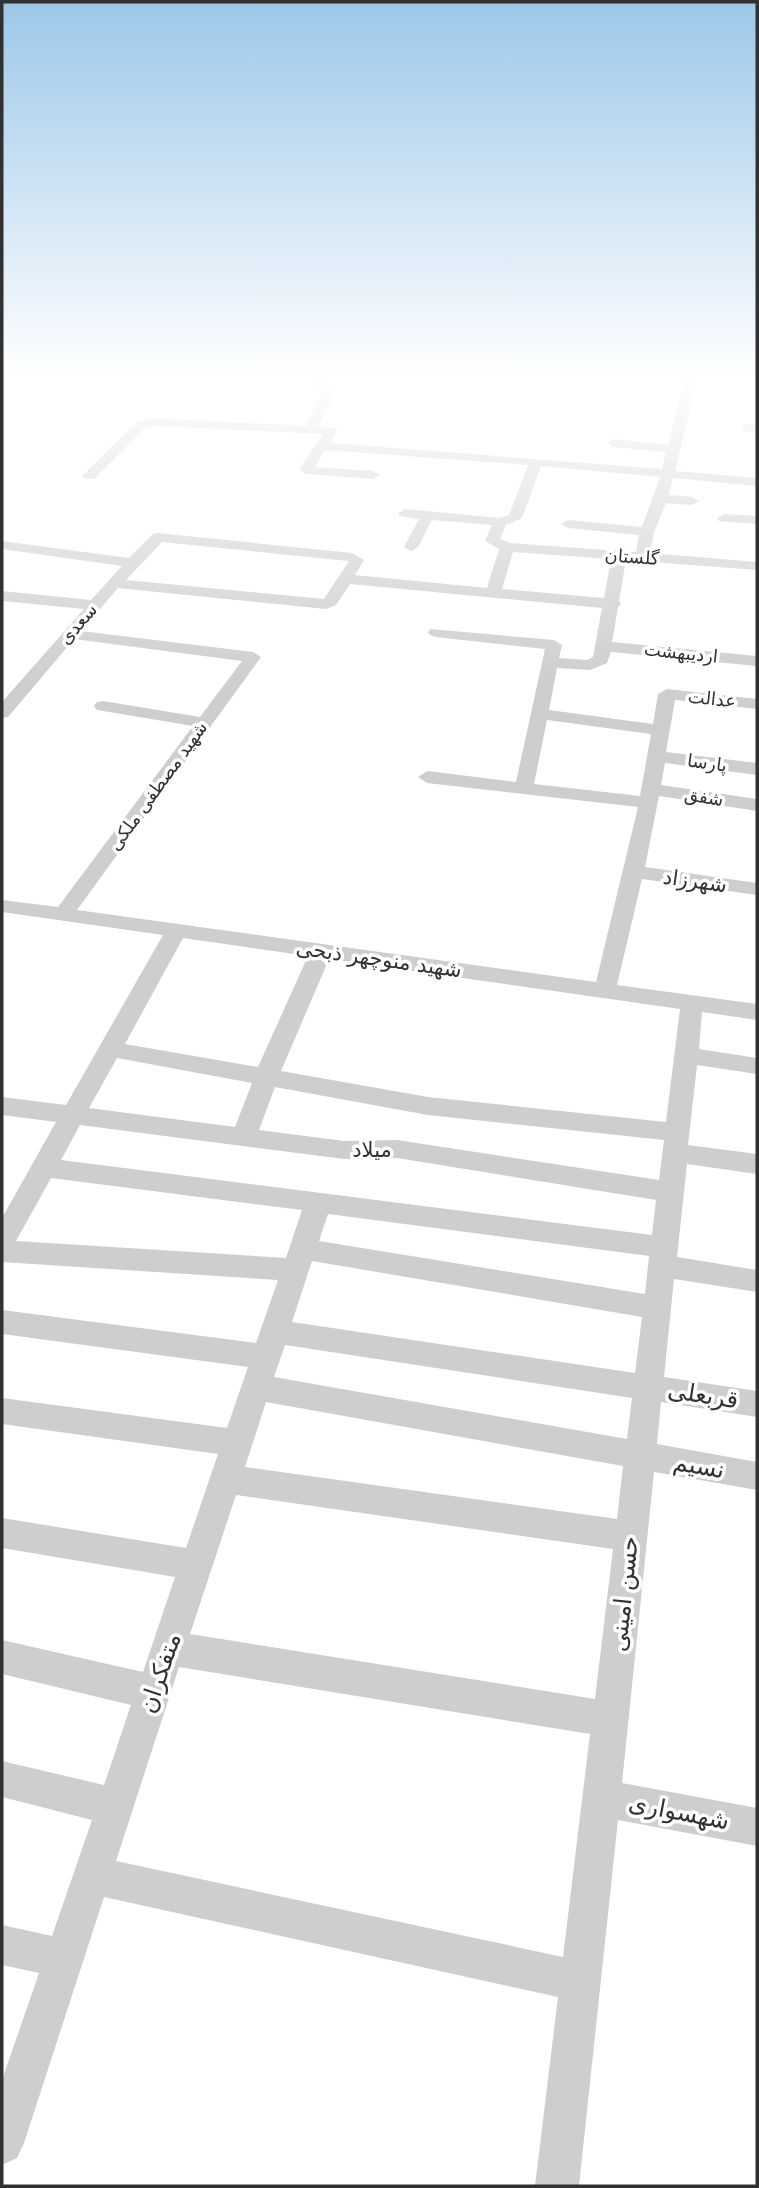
<svg xmlns="http://www.w3.org/2000/svg" width="759" height="2188" font-family="'DejaVu Sans','Noto Sans Arabic',sans-serif">
	<rect width="100%" height="100%" fill="#fff"/>
	<g fill="none" stroke-linecap="round" stroke-linejoin="round">
		<g fill="#cecece" fill-rule="evenodd">
			<path d="M 316,376 L 327,376 L 325,381 L 338,385 L 318,427 L 335,428 L 337,431 L 330,443 L 662,469 L 666,452 L 613,447 L 607,443 L 613,439 L 668,445 L 686,376 L 698,376 L 675,471 L 757,478 L 757,486 L 673,478 L 669,495 L 692,497 L 699,501 L 692,505 L 666,503 L 654,532 L 650,553 L 757,562 L 757,570 L 626,560 L 619,601 L 621,604 L 618,607 L 612,642 L 757,656 L 757,666 L 611,652 L 607,663 L 590,670 L 557,668 L 549,710 L 653,724 L 658,694 L 667,689 L 757,699 L 757,709 L 675,700 L 666,752 L 757,763 L 757,775 L 665,763 L 661,785 L 757,799 L 757,811 L 659,796 L 645,867 L 757,883 L 757,895 L 642,879 L 617,985 L 757,1004 L 757,1020 L 702,1012 L 699,1049 L 757,1058 L 757,1074 L 697,1065 L 688,1145 L 757,1154 L 757,1174 L 687,1164 L 677,1257 L 757,1270 L 757,1292 L 674,1279 L 664,1377 L 757,1391 L 757,1417 L 661,1402 L 657,1444 L 757,1462 L 757,1490 L 654,1472 L 622,1783 L 757,1808 L 757,1846 L 618,1820 L 579,2186 L 535,2186 L 558,1997 L 104,1897 L 24,2143 L 17,2158 L 2,2165 L 2,2080 L 39,1973 L 2,1965 L 2,1925 L 52,1936 L 92,1820 L 2,1797 L 2,1761 L 104,1785 L 131,1705 L 2,1674 L 2,1640 L 143,1672 L 175,1577 L 2,1548 L 2,1518 L 186,1548 L 218,1454 L 2,1424 L 2,1398 L 227,1428 L 248,1367 L 2,1334 L 2,1310 L 256,1343 L 278,1280 L 2,1262 L 2,1218 L 56,1122 L 2,1115 L 2,1097 L 66,1105 L 163,935 L 2,912 L 2,900 L 58,907 L 193,726 L 97,710 L 94,706 L 97,702 L 103,701 L 200,717 L 242,661 L 74,639 L 8,717 L 2,718 L 2,702 L 84,609 L 2,601 L 2,591 L 91,600 L 122,566 L 2,549 L 2,541 L 129,558 L 153,534 L 158,533 L 352,553 L 364,560 L 355,575 L 487,588 L 499,549 L 485,541 L 492,525 L 432,520 L 418,547 L 411,551 L 404,547 L 419,519 L 400,516 L 398,513 L 405,509 L 500,518 L 509,515 L 528,465 L 325,450 L 315,467 L 373,471 L 380,475 L 373,479 L 306,474 L 299,470 L 323,434 L 153,426 L 145,428 L 94,479 L 84,479 L 82,476 L 137,422 L 153,418 L 306,426 L 325,387 L 314,385 L 312,383 ZM 541,466 L 660,477 L 642,527 L 568,520 L 561,524 L 568,528 L 639,535 L 636,552 L 509,543 L 500,539 L 506,525 L 522,518 ZM 162,542 L 348,561 L 349,561 L 324,599 L 126,580 ZM 513,552 L 611,559 L 604,598 L 502,589 ZM 350,584 L 602,608 L 593,657 L 587,660 L 559,658 L 562,645 L 554,640 L 430,629 L 428,632 L 430,635 L 436,637 L 545,649 L 516,782 L 427,771 L 418,777 L 427,783 L 638,807 L 596,982 L 77,910 L 261,657 L 253,652 L 81,631 L 118,588 L 326,609 L 336,605 ZM 547,720 L 651,734 L 640,796 L 534,784 ZM 183,938 L 308,956 L 258,1067 L 125,1044 ZM 329,959 L 680,1009 L 666,1122 L 428,1097 L 281,1071 ZM 117,1058 L 252,1083 L 235,1127 L 89,1108 ZM 275,1087 L 428,1115 L 664,1140 L 659,1180 L 397,1140 L 344,1141 L 259,1130 ZM 80,1125 L 344,1159 L 397,1158 L 656,1200 L 652,1235 L 61,1160 ZM 51,1178 L 302,1210 L 286,1258 L 16,1241 ZM 328,1214 L 649,1256 L 645,1294 L 319,1241 ZM 312,1261 L 642,1317 L 635,1373 L 292,1322 ZM 285,1345 L 632,1398 L 627,1439 L 274,1377 ZM 266,1402 L 623,1466 L 617,1519 L 245,1467 ZM 236,1495 L 613,1549 L 595,1699 L 190,1634 ZM 179,1667 L 590,1734 L 563,1957 L 116,1861 Z"/>
			<polygon points="747,424 757,425 757,433 743,431 743,425"/>
			<polygon points="724,514 757,516 757,524 719,521 717,518"/>
		</g>
	</g>
	<linearGradient id="sky" x2="0" y2="1"><stop stop-color="#9cc7e9"/><stop offset="0.55" stop-color="#fff"/><stop offset="1" stop-color="#fff" stop-opacity="0"/></linearGradient>
	<rect width="759" height="683" fill="url(#sky)"/>
	<g text-anchor="middle" stroke-width="7" stroke-linejoin="round" paint-order="stroke">
		<g font-size="18" fill="#313131" stroke="#fff">
			<text transform="translate(632 557) rotate(4)" y="6">گلستان</text>
			<text transform="translate(78 624) rotate(-49)" y="6">سعدی</text>
			<text transform="translate(681 653) rotate(6)" y="6">اردیبهشت</text>
			<text transform="translate(712 699) rotate(6)" y="6">عدالت</text>
			<text transform="translate(707 763) rotate(8)" y="6">پارسا</text>
			<text transform="translate(158 786) rotate(-54)" y="6">شهید مصطفی ملکی</text>
			<text transform="translate(704 797) rotate(9)" y="6">شفق</text>
		</g>
		<g font-size="21" fill="#313131" stroke="#fff">
			<text transform="translate(695 881) rotate(8)" y="7">شهرزاد</text>
			<text transform="translate(379 959) rotate(8)" y="7">شهید منوچهر ذبحی</text>
			<text x="372" y="1157">میلاد</text>
		</g>
		<g font-size="24" fill="#313131" stroke="#fff">
			<text transform="translate(703 1395) rotate(9)" y="8">قربعلی</text>
			<text transform="translate(699 1466) rotate(10)" y="8">نسیم</text>
			<text transform="translate(624 1594) rotate(-84)" y="8">حسن امینی</text>
			<text transform="translate(160 1673) rotate(-71)" y="8">متفکران</text>
			<text transform="translate(679 1812) rotate(11)" y="8">شهسواری</text>
		</g>
	</g>
	<rect width="759" height="2188" fill="none" stroke="#313131" stroke-width="7"/>
</svg>
